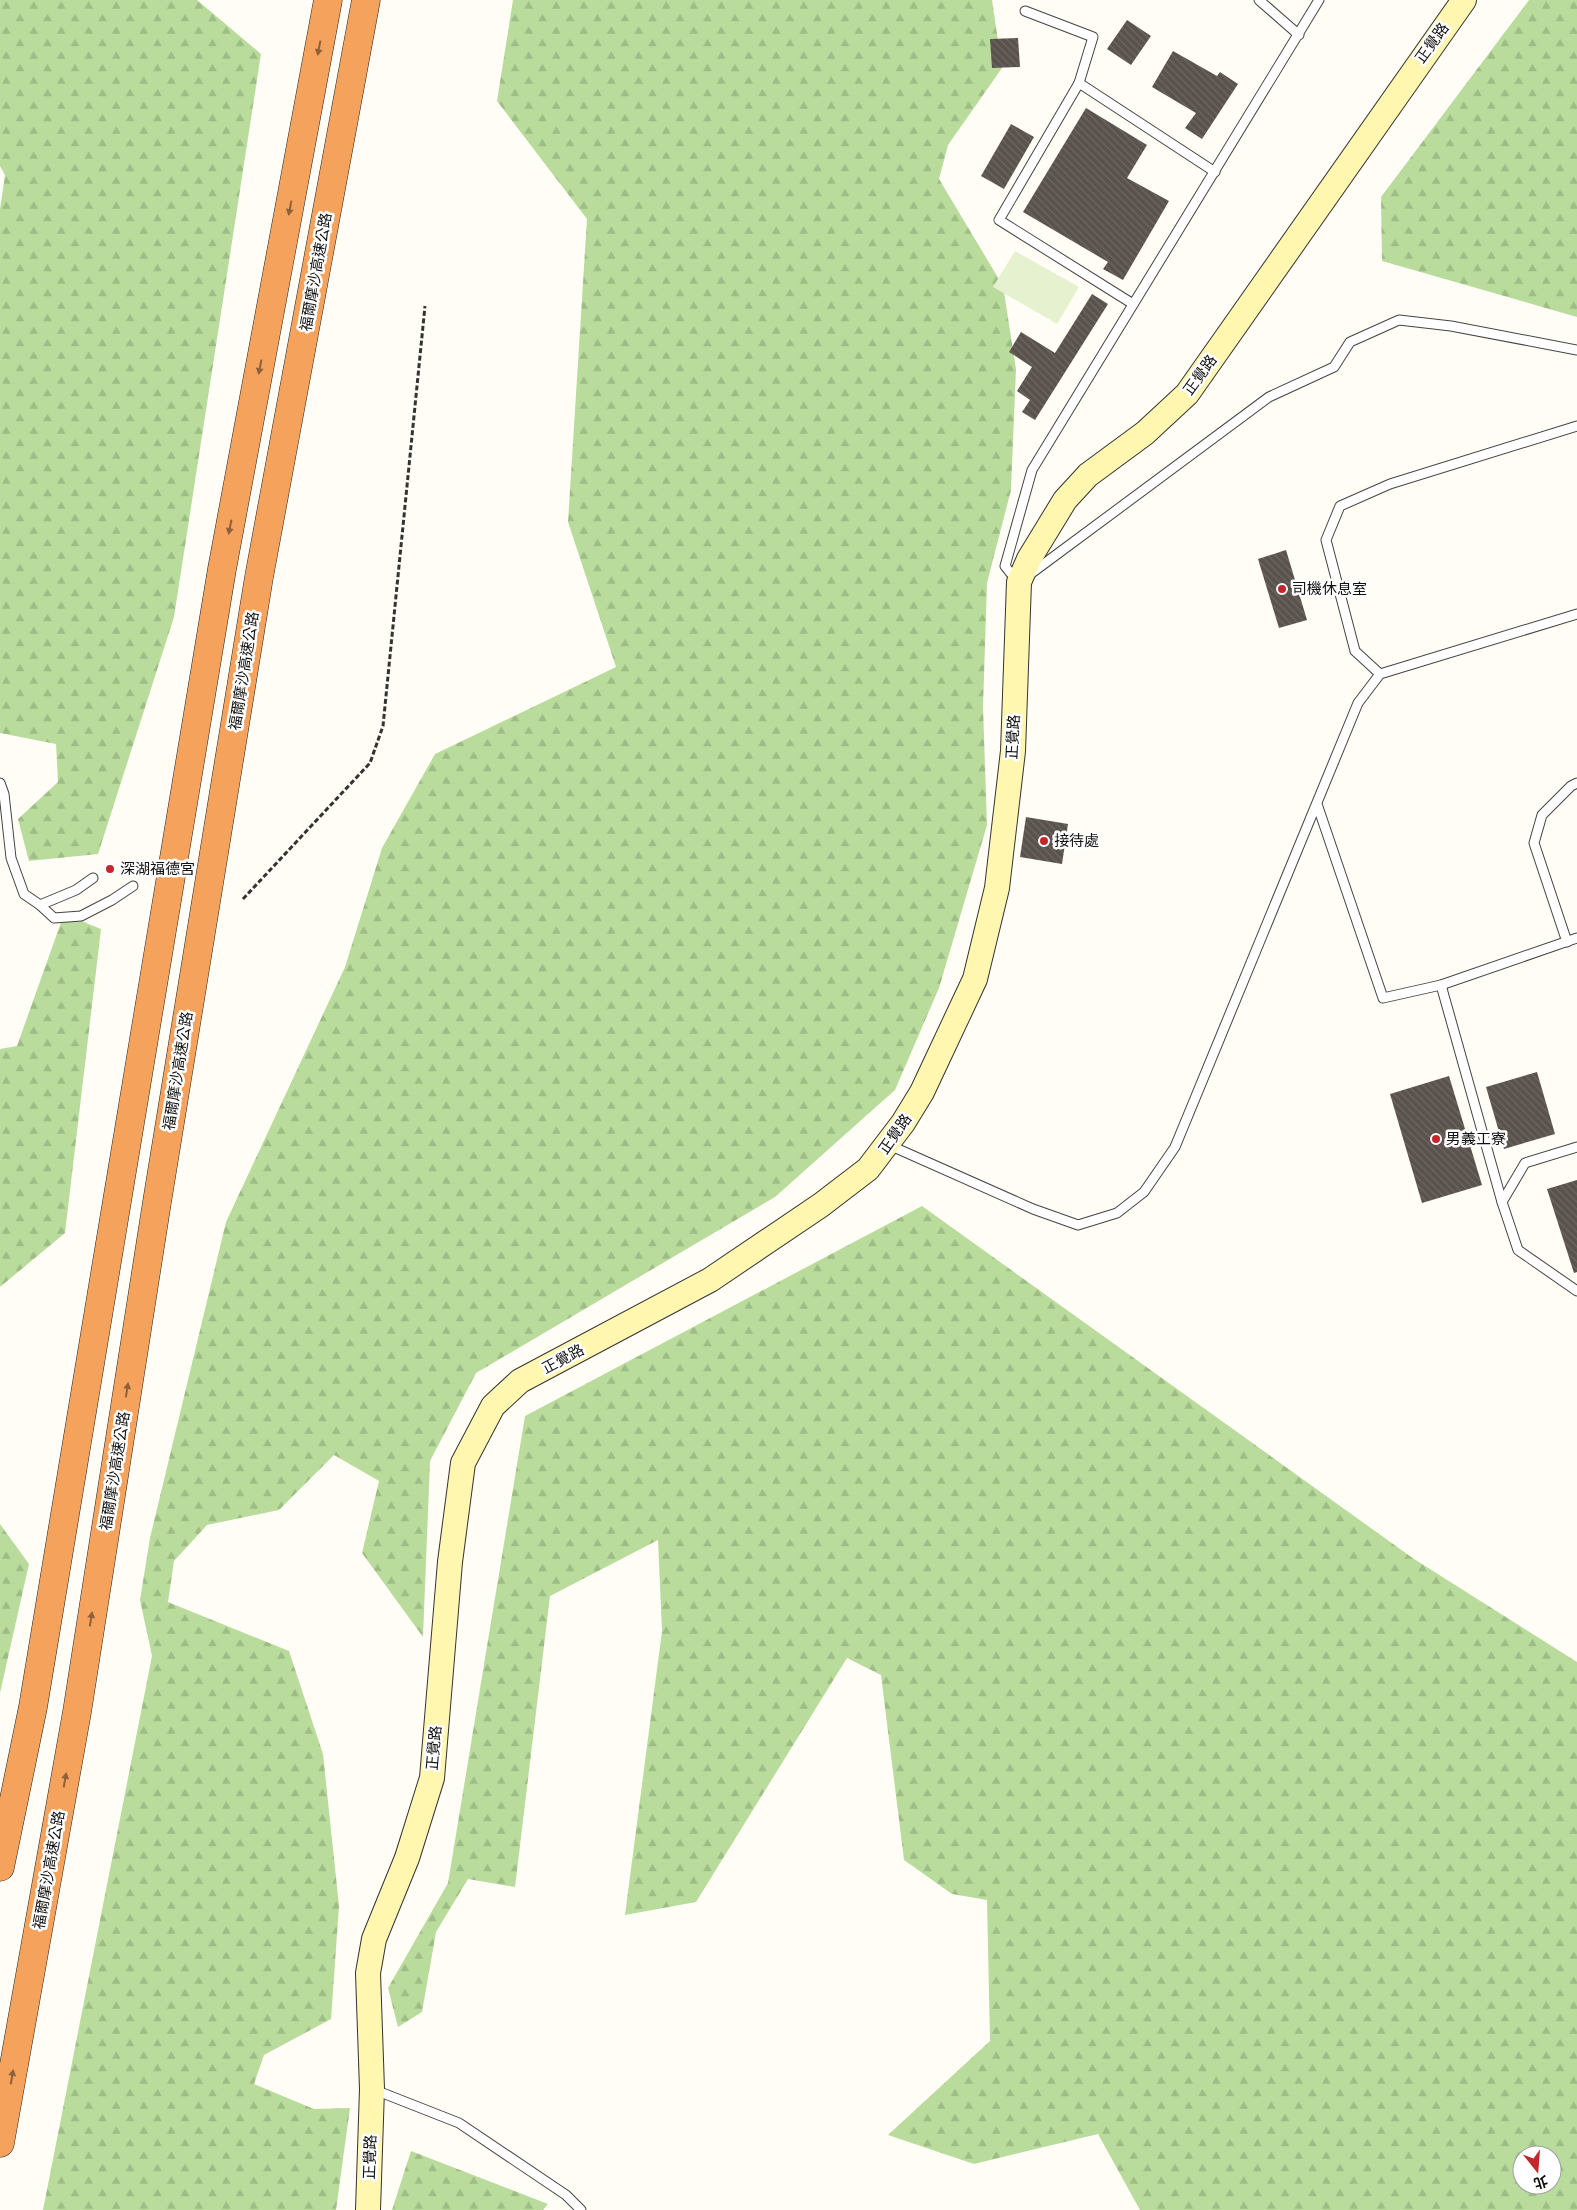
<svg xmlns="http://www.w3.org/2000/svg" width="1577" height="2210" font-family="'Crimson Pro','Noto Sans TC',serif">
	<defs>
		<pattern id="forest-firs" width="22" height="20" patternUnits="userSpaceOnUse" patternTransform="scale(1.25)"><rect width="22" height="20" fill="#b9dc9c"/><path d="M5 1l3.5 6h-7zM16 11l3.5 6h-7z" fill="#9ebc85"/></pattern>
		<pattern id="building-back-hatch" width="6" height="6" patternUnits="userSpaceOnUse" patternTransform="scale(1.25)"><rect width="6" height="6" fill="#5a524d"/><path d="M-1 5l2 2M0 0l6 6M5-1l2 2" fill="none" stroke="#6d6662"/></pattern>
	</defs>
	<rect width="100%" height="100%" fill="#fffdf5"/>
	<g fill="url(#forest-firs)" fill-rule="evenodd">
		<polygon points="0,0 197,0 261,54 174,617 98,854 29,861 18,819 58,782 56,744 0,733 0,209 5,175 0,166"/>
		<polygon points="513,0 992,0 1002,68 948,145 939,179 1003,286 1016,369 1011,490 987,583 983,707 987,825 939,988 895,1090 775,1197 476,1373 430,1461 423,1637 362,1553 379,1481 334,1455 279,1510 207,1525 174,1561 168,1602 289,1651 323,1754 339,1906 331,2019 264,2055 254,2084 314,2109 350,2108 336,2210 43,2210 152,1656 140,1600 150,1538 226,1222 345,967 382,848 435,754 616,667 568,522 587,219 497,101"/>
		<polygon points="1529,0 1577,0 1577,317 1382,261 1381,197"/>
		<polygon points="64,914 101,929 65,1233 0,1287 0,1049 17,1046"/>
		<path d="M 922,1206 L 1414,1559 L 1577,1662 L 1577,2210 L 1140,2210 L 1098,2134 L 974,2164 L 888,2135 L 990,2041 L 987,1900 L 952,1894 L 904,1860 L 881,1675 L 847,1658 L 696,1902 L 625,1915 L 662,1631 L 658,1540 L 550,1596 L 515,1887 L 468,1879 L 436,1932 L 422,2012 L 398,2027 L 388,1988 L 448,1883 L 525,1416 ZM 1522,2155 L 1552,2155 L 1552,2185 L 1522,2185 Z"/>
		<polygon points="0,1524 29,1564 0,1693"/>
		<polygon points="411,2151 548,2204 543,2210 392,2210"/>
	</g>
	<polygon fill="#e6f2cf" points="1015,251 1079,287 1057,324 993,287"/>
	<g fill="url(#building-back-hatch)">
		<polygon points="1127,20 1151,36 1131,65 1107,49"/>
		<polygon points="1018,38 1020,67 992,68 990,39"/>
		<polygon points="1173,51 1217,76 1220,72 1238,84 1202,139 1185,128 1196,113 1152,87"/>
		<polygon points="1086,108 1147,145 1127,178 1169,201 1123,280 1103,269 1108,262 1023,212"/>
		<polygon points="1011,124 1034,137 1004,189 981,176"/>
		<polygon points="1092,294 1108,304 1035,420 1022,412 1030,400 1017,391 1032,367 1009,352 1021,332 1055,353"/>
		<polygon points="1286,550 1307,620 1279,628 1258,559"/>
		<polygon points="1026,817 1068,824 1062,864 1020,857"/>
		<polygon points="1537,1072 1555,1134 1504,1149 1486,1087"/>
		<polygon points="1449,1076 1482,1185 1422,1203 1390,1094"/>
		<polygon points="1577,1180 1577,1272 1574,1273 1547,1189"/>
	</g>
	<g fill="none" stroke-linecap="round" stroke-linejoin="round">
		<defs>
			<g id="lane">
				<polyline points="1259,0 1299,35"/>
				<polyline points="1025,11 1093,37 1079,83"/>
				<polyline points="1133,304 999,220 1079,83 1215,172"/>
				<polyline points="1029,575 1269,397 1334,367 1350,342 1399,320 1451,326 1577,350"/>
				<polyline points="1017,581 1005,566 1032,470 1319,0"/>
				<polyline points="1380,674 1355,651 1326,540 1340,506 1390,484 1577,426"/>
				<polyline points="0,783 4,794 11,858 24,894 40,905 76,890 93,878"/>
				<polyline points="1317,804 1383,998 1441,985 1502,1202 1518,1250 1577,1291"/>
				<polyline points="40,905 54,918 81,916 112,900 133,886"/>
				<polyline points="1567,942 1534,843 1542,815 1571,786 1577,783"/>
				<polyline points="1441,985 1577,938"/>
				<polyline points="889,1145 1033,1209 1078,1225 1117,1213 1144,1192 1175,1147 1358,703 1380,674 1577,614"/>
				<polyline points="1502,1202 1525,1163 1577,1147"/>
				<polyline points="375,2090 459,2123 566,2195 581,2210"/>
			</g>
			<polyline id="secondary" points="368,2210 372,2089 368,1973 374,1939 407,1858 432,1778 450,1562 463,1463 493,1406 520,1381 710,1280 821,1205 868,1169 903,1123 922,1092 975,979 997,888 1013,751 1019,582 1029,559 1065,500 1088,475 1145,433 1187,394 1464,0"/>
			<g id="highway">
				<polyline points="0,1867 33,1707 222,569 328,0"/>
				<polyline points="0,2143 77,1712 157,1202 259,577 366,0"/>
			</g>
		</defs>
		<use href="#lane" stroke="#444" stroke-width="11"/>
		<use href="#secondary" stroke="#333" stroke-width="26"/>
		<use href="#highway" stroke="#222" stroke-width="29"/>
		<polyline stroke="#333" stroke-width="3" stroke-dasharray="5 2.5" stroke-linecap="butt" points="243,899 370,763 383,726 425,306"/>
		<use href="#lane" stroke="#fff" stroke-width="9"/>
		<use href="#secondary" stroke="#fff6b0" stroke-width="24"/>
		<use href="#highway" stroke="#f5a25d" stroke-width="28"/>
	</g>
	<defs><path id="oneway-solid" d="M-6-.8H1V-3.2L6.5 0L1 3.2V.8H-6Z" transform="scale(1.25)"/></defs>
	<g fill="#8e613b">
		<use href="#oneway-solid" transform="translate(319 48) rotate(101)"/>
		<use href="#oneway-solid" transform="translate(290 208) rotate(101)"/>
		<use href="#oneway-solid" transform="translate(260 367) rotate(101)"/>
		<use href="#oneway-solid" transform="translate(230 527) rotate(101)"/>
		<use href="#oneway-solid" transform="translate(127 1390) rotate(-81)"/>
		<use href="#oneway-solid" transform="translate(91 1619) rotate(-81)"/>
		<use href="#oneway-solid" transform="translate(65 1780) rotate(-80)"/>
		<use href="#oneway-solid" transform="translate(12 2077) rotate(-80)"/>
	</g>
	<g fill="#c4262e" stroke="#fff" stroke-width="2">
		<circle cx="1282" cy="589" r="5"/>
		<circle cx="1044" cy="841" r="5"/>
		<circle cx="110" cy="869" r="5"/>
		<circle cx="1436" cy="1139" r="5"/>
	</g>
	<g text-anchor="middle" stroke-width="5" stroke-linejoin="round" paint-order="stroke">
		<g font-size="15" fill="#111" stroke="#fff">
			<text transform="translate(1432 43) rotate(-54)" y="5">正覺路</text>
			<text transform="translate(316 272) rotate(-80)" y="5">福爾摩沙高速公路</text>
			<text transform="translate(1200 375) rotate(-54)" y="5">正覺路</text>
			<text transform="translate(244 671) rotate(-81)" y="5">福爾摩沙高速公路</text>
			<text transform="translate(1013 737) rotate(-87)" y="5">正覺路</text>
			<text transform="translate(178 1071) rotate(-81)" y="5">福爾摩沙高速公路</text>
			<text transform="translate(895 1134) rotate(-55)" y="5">正覺路</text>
			<text transform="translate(563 1359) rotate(-28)" y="5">正覺路</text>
			<text transform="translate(115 1471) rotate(-81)" y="5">福爾摩沙高速公路</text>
			<text transform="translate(434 1748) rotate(-85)" y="5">正覺路</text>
			<text transform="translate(49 1870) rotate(-80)" y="5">福爾摩沙高速公路</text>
			<text transform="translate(370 2157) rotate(-88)" y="5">正覺路</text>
		</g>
		<g font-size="15" fill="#111" stroke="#fff" text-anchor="start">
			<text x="1292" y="594">司機休息室</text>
			<text x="1054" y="846">接待處</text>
			<text x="120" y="874">深湖福德宮</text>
			<text x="1446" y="1144">男義工寮</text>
		</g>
	</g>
	<g transform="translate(1537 2170) rotate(163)"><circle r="24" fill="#ffffff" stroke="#a0a0a0"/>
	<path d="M0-4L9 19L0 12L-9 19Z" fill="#c4262e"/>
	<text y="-8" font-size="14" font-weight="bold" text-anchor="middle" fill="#111111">北</text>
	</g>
</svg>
